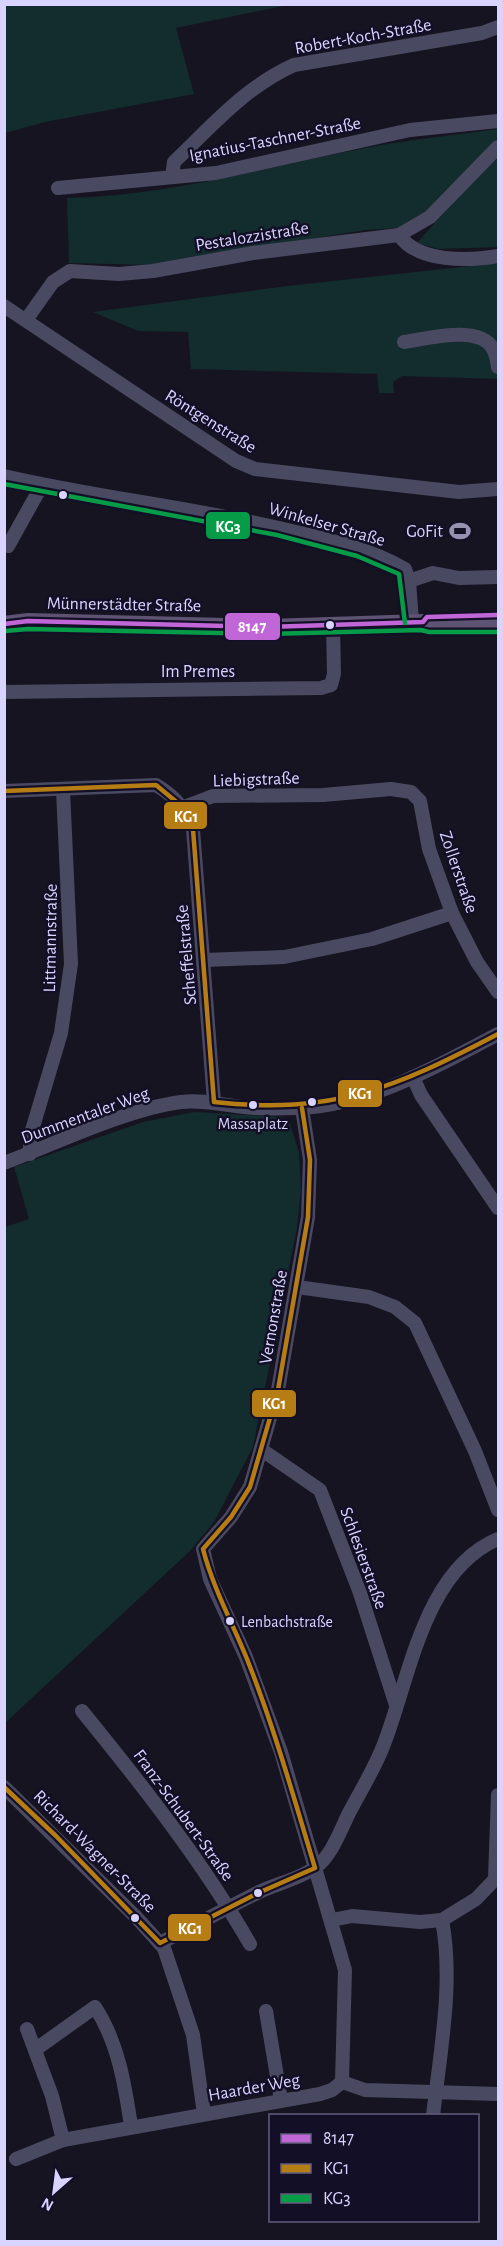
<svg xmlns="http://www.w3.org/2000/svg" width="503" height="2246" font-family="'Alegreya Sans',sans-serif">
	<rect width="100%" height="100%" fill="#161421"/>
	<g fill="#132c2d">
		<polygon points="5,4 288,4 288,5 176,28 194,94 45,122 5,133"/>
		<path d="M 498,129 L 498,138 L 426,215 L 398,228 L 365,230 L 151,265 L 69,263 L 67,198 C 161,196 253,171 345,152 C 395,141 448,136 498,129 Z"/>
		<polygon points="498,152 498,247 438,249 417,243"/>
		<polygon points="498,263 498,379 402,376 393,382 394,393 379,393 377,374 191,369 188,332 138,331 93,312 287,286"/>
		<polygon points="194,1112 282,1117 290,1124 299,1153 301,1190 297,1228 253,1447 214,1522 190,1551 5,1723 5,1227 29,1219 14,1167 143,1122"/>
	</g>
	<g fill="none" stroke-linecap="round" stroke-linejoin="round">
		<g stroke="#4a4962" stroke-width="14">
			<path d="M 172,176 L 174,162 C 212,126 245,87 294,65 L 482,33 L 498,27"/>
			<polyline points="58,188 216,173 410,130 498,121"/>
			<path d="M 399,235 C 418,263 469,261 498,256"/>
			<polyline points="4,306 236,461 255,469 459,492 498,489"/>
			<polyline points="26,320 53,282 70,271 119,274 153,271 253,253 399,235 430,217 498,147"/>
			<path d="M 404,342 C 426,339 480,324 493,349 C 496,354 497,361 498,367"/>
			<path d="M 4,476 C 95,497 188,507 279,528 C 322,538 367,547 405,569 L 409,581 L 412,622"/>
			<polyline points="4,545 8,546 42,485"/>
			<polyline points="409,581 433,573 459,578 498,577"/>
			<polyline points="4,692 321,688 331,685 334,674 333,624"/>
			<path d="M 4,791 L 156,785 C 176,797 184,808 193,829 L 214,1102"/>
			<polyline points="184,807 213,796 323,795 391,789 411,792 420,801 429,849 452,913 477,962 498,992"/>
			<polyline points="205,960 284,957 372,939 452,913"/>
			<polyline points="413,1077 421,1095 498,1208"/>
			<polyline points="302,1108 310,1160 308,1217 278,1390 250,1487 231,1517 203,1549 210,1579 246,1657 281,1752 345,1970 342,2082"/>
			<polyline points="30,1154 30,1137 61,1033 71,964 63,790"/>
			<path d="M 4,1163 C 57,1143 127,1109 181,1102 C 206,1099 229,1107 254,1108 C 269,1109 284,1108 299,1108 C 371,1105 437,1066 498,1034"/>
			<polyline points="297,1287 369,1297 395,1307 415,1323 475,1451 498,1510"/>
			<polyline points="262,1450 320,1490 360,1593 396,1705"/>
			<path d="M 82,1711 C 143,1786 202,1861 250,1944"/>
			<polyline points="4,1787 136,1917 164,1948 193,2035 204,2114"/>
			<polyline points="495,1877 498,1795"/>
			<polyline points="332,1920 352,1916 420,1922 442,1920 476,1899 498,1876"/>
			<path d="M 160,1943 C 192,1927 225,1909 257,1893 C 275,1884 300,1879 316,1867 C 332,1855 340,1831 349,1813 C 361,1790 375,1768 384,1744 C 410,1677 424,1570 498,1539"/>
			<polyline points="266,2011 281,2100"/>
			<polyline points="27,2029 52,2096 63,2140"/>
			<path d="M 36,2049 L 95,2007 C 118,2042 125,2085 131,2126"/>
			<path d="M 433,2116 C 440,2052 454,1983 442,1920"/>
			<polyline points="16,2159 63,2140 320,2094 332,2090 342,2082 365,2090 498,2094"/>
		</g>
		<polyline stroke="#5e5373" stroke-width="16" points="4,624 28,621 267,627 423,622 429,625 498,625"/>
		<defs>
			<polyline id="bus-1" points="4,624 28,621 267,627 423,622 427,617 498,615"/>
			<g id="bus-2">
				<path d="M 4,791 L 156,785 L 179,804 L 193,829 L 214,1102 C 333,1115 395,1088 498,1034"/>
				<path d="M 4,1787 L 56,1836 L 160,1943 L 258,1893 L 315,1868 C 294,1798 274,1727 247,1659 C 232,1622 213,1588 203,1549 L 231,1517 L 250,1487 L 278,1390 L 308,1217 L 310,1160 L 302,1108"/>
			</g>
			<g id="bus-3">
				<polyline points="4,484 277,535 357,556 399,574 405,623"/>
				<polyline points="5,631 28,629 267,634 421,630 429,632 498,632"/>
			</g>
		</defs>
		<use href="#bus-1" stroke="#130f26" stroke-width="9"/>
		<use href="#bus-2" stroke="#130f26" stroke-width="9"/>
		<use href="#bus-3" stroke="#130f26" stroke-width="9"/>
		<use href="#bus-1" stroke="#c166d7" stroke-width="4.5"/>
		<use href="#bus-2" stroke="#b57d13" stroke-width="4.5"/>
		<use href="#bus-3" stroke="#069b46" stroke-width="4.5"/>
	</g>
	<defs>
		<symbol id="stadium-bare" viewBox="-9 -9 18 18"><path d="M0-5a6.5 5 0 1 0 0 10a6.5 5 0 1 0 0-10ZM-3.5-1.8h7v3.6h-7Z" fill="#9591b1" stroke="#130f26" stroke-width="2.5" paint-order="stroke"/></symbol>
	</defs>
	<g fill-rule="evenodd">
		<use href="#stadium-bare" x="445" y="516" width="30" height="30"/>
	</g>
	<g fill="#d9d4ff" stroke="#130f26" stroke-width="2">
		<circle cx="63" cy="495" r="5"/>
		<circle cx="330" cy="625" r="5"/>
		<circle cx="312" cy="1102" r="5"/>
		<circle cx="253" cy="1105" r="5"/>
		<circle cx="230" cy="1621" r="5"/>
		<circle cx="258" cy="1893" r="5"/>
		<circle cx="135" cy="1918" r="5"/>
	</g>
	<g text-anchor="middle" stroke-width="5" stroke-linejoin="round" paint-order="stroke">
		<g font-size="16" fill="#d9d4ff" stroke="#130f26">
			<text x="253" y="1129">Massaplatz</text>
			<text x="241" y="1627" text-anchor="start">Lenbachstraße</text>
		</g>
		<g font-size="18" fill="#d9d4ff" stroke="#130f26">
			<text transform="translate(363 36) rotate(-10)" y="6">Robert-Koch-Straße</text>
			<text transform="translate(275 139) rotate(-11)" y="6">Ignatius-Taschner-Straße</text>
			<text transform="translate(252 236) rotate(-9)" y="6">Pestalozzistraße</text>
			<text transform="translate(211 421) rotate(32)" y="6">Röntgenstraße</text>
			<text transform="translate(327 524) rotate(16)" y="6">Winkelser Straße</text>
			<text transform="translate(124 604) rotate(1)" y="6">Münnerstädter Straße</text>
			<text x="198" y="677">Im Premes</text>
			<text transform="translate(256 779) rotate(-2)" y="6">Liebigstraße</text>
			<text transform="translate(459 872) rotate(71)" y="6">Zollerstraße</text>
			<text transform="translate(50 938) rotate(-89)" y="6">Littmannstraße</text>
			<text transform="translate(186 955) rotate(-95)" y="6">Scheffelstraße</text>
			<text transform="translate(85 1115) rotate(-20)" y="6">Dummentaler Weg</text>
			<text transform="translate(273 1317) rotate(-80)" y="6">Vernonstraße</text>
			<text transform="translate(364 1558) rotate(70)" y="6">Schlesierstraße</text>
			<text transform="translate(184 1815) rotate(54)" y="6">Franz-Schubert-Straße</text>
			<text transform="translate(95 1851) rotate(45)" y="6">Richard-Wagner-Straße</text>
			<text transform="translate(254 2087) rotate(-10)" y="6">Haarder Weg</text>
		</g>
		<g font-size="18" fill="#d9d4ff" stroke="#130f26" text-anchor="end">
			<text x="443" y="537">GoFit</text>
		</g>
	</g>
	<g stroke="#130f26" stroke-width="2">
		<rect x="205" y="511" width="46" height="29" rx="6" fill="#069b46"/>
		<rect x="224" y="612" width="57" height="29" rx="6" fill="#c166d7"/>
		<rect x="163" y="801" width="45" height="29" rx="6" fill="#b57d13"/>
		<rect x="337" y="1079" width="46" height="29" rx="6" fill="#b57d13"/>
		<rect x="251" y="1389" width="46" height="29" rx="6" fill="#b57d13"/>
		<rect x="167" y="1913" width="45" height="29" rx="6" fill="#b57d13"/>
	</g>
	<g font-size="16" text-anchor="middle" font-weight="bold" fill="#fff">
		<text x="228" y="532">KG3</text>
		<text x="252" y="632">8147</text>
		<text x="186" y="822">KG1</text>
		<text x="360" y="1099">KG1</text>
		<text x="274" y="1409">KG1</text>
		<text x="190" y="1934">KG1</text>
	</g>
	<rect width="503" height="2246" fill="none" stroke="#d9d4ff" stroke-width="12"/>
	<rect x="269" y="2114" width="210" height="108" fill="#130f26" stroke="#625e7d" stroke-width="1.5"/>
	<rect x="281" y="2134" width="30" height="9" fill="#c166d7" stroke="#625e7d" stroke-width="1.5"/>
	<text x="323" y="2144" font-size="18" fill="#d9d4ff">8147</text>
	<rect x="281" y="2164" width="30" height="9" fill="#b57d13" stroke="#625e7d" stroke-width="1.5"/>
	<text x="323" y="2174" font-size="18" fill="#d9d4ff">KG1</text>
	<rect x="281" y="2194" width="30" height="9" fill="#069b46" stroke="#625e7d" stroke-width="1.5"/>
	<text x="323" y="2204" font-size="18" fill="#d9d4ff">KG3</text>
	<g transform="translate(54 2192) rotate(208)" stroke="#130f26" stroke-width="4.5" paint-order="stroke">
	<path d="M0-4.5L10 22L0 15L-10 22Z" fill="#d9d4ff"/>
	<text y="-9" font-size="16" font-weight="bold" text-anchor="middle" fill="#d9d4ff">N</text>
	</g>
</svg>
